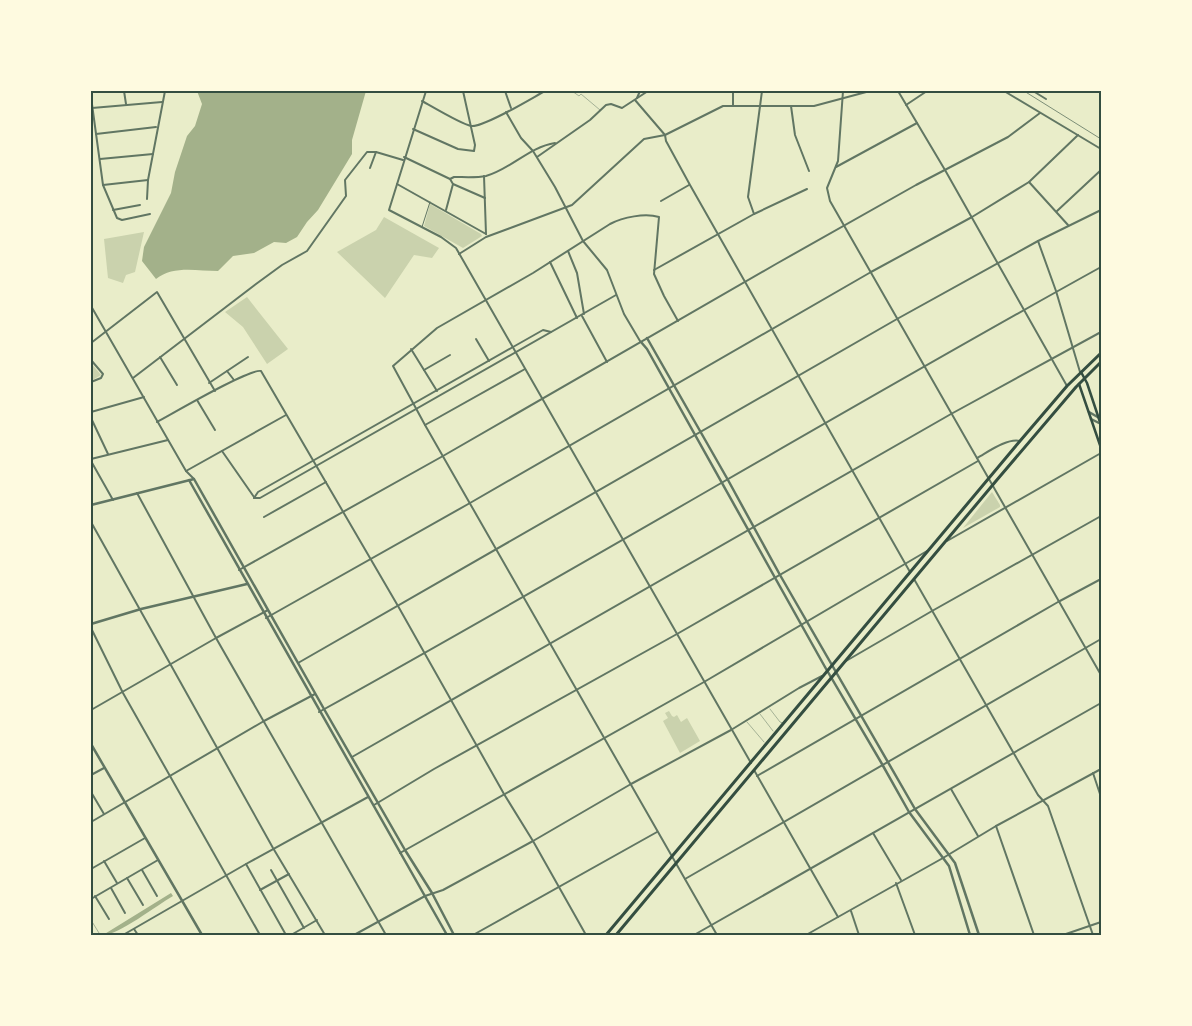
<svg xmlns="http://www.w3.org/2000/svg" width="1192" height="1026" font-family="Rubik,sans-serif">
	<rect width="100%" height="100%" fill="#e9edc9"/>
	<g fill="#cad2ad">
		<polygon points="430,204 481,234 482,236 463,248 424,226"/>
		<polygon points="384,217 439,248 432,258 414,255 385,298 337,252 376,230"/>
		<polygon points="144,232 135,272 126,275 123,283 108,278 104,239"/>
		<polygon points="247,297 288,349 267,364 243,327 225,312"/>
		<polygon points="91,363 101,375 91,381"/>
		<polygon points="992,492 1000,505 1000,507 963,528"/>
		<polygon points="669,711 672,716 674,717 677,715 681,722 687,718 700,741 680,753 663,721 668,718 665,713"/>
	</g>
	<g fill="#a3b18a">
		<path d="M 197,91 L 366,91 L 352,140 L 352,154 L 318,210 L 307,222 L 297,237 L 286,243 L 274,242 L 254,253 L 233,256 L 218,271 C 197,271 173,265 156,279 L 142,261 L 144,247 L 171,193 L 175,172 L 187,136 L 195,126 L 202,104 Z"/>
		<path d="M 171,893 L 173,896 C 157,905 119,935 103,935 Z"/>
	</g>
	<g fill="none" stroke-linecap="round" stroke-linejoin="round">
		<g stroke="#617663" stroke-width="0.5">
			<polyline points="572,91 579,96 581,94 600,110"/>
			<polyline points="770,709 780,722 783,723"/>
			<polyline points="760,714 773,731"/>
			<polyline points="747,722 764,742"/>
			<polyline points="91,920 99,933"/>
		</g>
		<polyline stroke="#617663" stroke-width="1" points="422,227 430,202"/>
		<g stroke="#617663" stroke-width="2">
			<polyline points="124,91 126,104"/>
			<polyline points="426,91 389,210 441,237 456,248 751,763"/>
			<polyline points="505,91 511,108"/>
			<polyline points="843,91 838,161 827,188 830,201 1101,675"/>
			<polyline points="898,91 945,170 1067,386"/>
			<polyline points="1004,91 1101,149"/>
			<polyline points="1033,91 1046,99"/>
			<polyline points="91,97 103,185 117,218 122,220 150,214"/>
			<polyline points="637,98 640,91"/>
			<polyline points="635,100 665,135 666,141 690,185 910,572"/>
			<path d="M 422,101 C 433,107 461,124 471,126 C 483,128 532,98 545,91"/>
			<polyline points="906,105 927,91"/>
			<polyline points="733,106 733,91"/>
			<polyline points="791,106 795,135 809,171"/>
			<polyline points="92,108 162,102"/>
			<polyline points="506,112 521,138 533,151 555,187 583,241 607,270 624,314 640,341"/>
			<polyline points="413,129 458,149 474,151 475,145 463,91"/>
			<polyline points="96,134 156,127"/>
			<polyline points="404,157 450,179 453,184 485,198"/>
			<polyline points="537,157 590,120 606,105 611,104 622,108 648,91"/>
			<polyline points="100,159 153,154"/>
			<polyline points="836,167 917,123"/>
			<polyline points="370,168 376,152"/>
			<polyline points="484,176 486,234"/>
			<path d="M 450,179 L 454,177 C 464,177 476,178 486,176 C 511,169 529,147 555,143"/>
			<polyline points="1029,182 1068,225"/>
			<polyline points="397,184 486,234"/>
			<polyline points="103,185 148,180"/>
			<polyline points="147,199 148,180 165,91"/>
			<polyline points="661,201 689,185"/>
			<polyline points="113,210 140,205"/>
			<polyline points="446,210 453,184"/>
			<polyline points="1057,211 1101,170"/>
			<polyline points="754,214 748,197 762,91"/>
			<polyline points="1038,241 1056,291 1080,372"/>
			<polyline points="568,251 577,273 584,314"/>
			<polyline points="459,254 486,237 572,205 644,139 665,135 723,106 814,106 870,91"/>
			<polyline points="550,262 577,318"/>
			<polyline points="654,270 754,214 807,189"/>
			<polyline points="91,306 186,471 194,479"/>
			<polyline points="582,316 607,362"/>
			<path d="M 678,321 L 664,296 L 654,274 L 659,217 C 645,213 623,217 610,224 L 533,273 L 437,328 L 393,366 L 425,425 L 717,935"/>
			<polyline points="476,339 489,361"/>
			<polyline points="91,343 157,292 215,391"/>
			<polyline points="411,349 437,391"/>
			<polyline points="160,357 177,385"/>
			<polyline points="91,360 103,374 101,378 91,382"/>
			<polyline points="424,370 450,355"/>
			<polyline points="227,371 234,380"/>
			<polyline points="133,378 256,284 282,265 307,251 346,196 345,180 367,152 376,152 403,160"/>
			<polyline points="209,383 248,357"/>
			<polyline points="197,400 215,430"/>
			<polyline points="91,412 144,397"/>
			<polyline points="91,418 108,454"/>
			<path d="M 157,422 C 172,414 250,368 261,371 L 398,606 L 504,794 L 533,841 L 586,935"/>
			<polyline points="425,425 525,369"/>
			<polyline points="222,451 254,497"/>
			<path d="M 977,458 C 988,452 1007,438 1020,441"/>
			<polyline points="91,459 168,440"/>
			<polyline points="91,461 113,500"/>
			<polyline points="186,471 286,415"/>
			<polyline points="137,493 216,638 386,935"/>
			<polyline points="254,498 260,498 616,295"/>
			<polyline points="254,498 258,492 513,347 543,330 551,332"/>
			<polyline points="264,517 326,482"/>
			<polyline points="91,522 273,848 325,935"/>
			<polyline points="947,541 1101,453"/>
			<polyline points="239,570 443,456 776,264 916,185 1008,137 1040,113"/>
			<polyline points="914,579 1013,752 1038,795 1048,806 1093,935"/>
			<polyline points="266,618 470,503 871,272 972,217 1029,182 1078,135"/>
			<polyline points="91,628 123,693 260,935"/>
			<polyline points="846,661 932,611 1101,516"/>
			<polyline points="298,663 897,319 1038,241 1101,210"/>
			<polyline points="91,710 216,638 268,610"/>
			<path d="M 319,712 C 581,567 839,412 1101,267"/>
			<polyline points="352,757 951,414 1101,332"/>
			<polyline points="754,770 838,917"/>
			<polyline points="1093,773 1101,797"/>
			<polyline points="91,775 104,768"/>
			<polyline points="757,776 1058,602 1101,579"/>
			<polyline points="951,789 978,836"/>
			<polyline points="91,792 104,814"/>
			<polyline points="374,805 434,769 677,634 978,461"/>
			<polyline points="91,822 264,721 315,694"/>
			<polyline points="996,826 1034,935"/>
			<polyline points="873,833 901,880"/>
			<polyline points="400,853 704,682 927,551"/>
			<polyline points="104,861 117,883"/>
			<polyline points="246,864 286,935"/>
			<polyline points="91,869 145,838"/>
			<polyline points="142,870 157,896"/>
			<polyline points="271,870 304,928"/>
			<polyline points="127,878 143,905"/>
			<polyline points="685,879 1101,639"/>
			<polyline points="896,883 915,935"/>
			<polyline points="111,888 125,913"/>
			<polyline points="260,890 289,874"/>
			<polyline points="95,896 109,919"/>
			<polyline points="91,899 158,860"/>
			<polyline points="851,911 859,935"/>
			<polyline points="134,929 138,935"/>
			<polyline points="123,935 246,864 368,797"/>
			<polyline points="291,935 317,920"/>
			<polyline points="354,935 425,896 443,890 533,841 631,784 731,730 799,688 822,676"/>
			<polyline points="473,935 657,832"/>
			<polyline points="694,935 1101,703"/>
			<polyline points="806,935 943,858 996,826 1101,769"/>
			<polyline points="1063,935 1101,922"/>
		</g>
		<g stroke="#617663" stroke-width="2.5">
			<polyline points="647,338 728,480 780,575 915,809 955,863 979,935"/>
			<polyline points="641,342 647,349 825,667 882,764 909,812 949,866 970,935"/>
			<polyline points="1089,412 1101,419"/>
			<polyline points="1091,419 1101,424"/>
			<polyline points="189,480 447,935"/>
			<polyline points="91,505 194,479 324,709 405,850 432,893 454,935"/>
			<polyline points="91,624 141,609 247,584"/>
			<polyline points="91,744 202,935"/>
		</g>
		<g stroke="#344e41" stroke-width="2.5">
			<polyline points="1081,372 1087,383 1101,425"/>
			<polyline points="1079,384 1101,448"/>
		</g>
		<g stroke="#344e41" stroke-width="3">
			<polyline points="606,935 1020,441 1067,386 1101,353"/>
			<polyline points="616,935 996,481 1076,387 1101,362"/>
		</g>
		<polyline stroke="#7c8e77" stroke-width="1" points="1024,91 1101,139"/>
	</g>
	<rect width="1192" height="1026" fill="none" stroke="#fefae0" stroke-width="185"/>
	<rect x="92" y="92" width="1008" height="842" fill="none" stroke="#344e41" stroke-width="2"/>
</svg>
